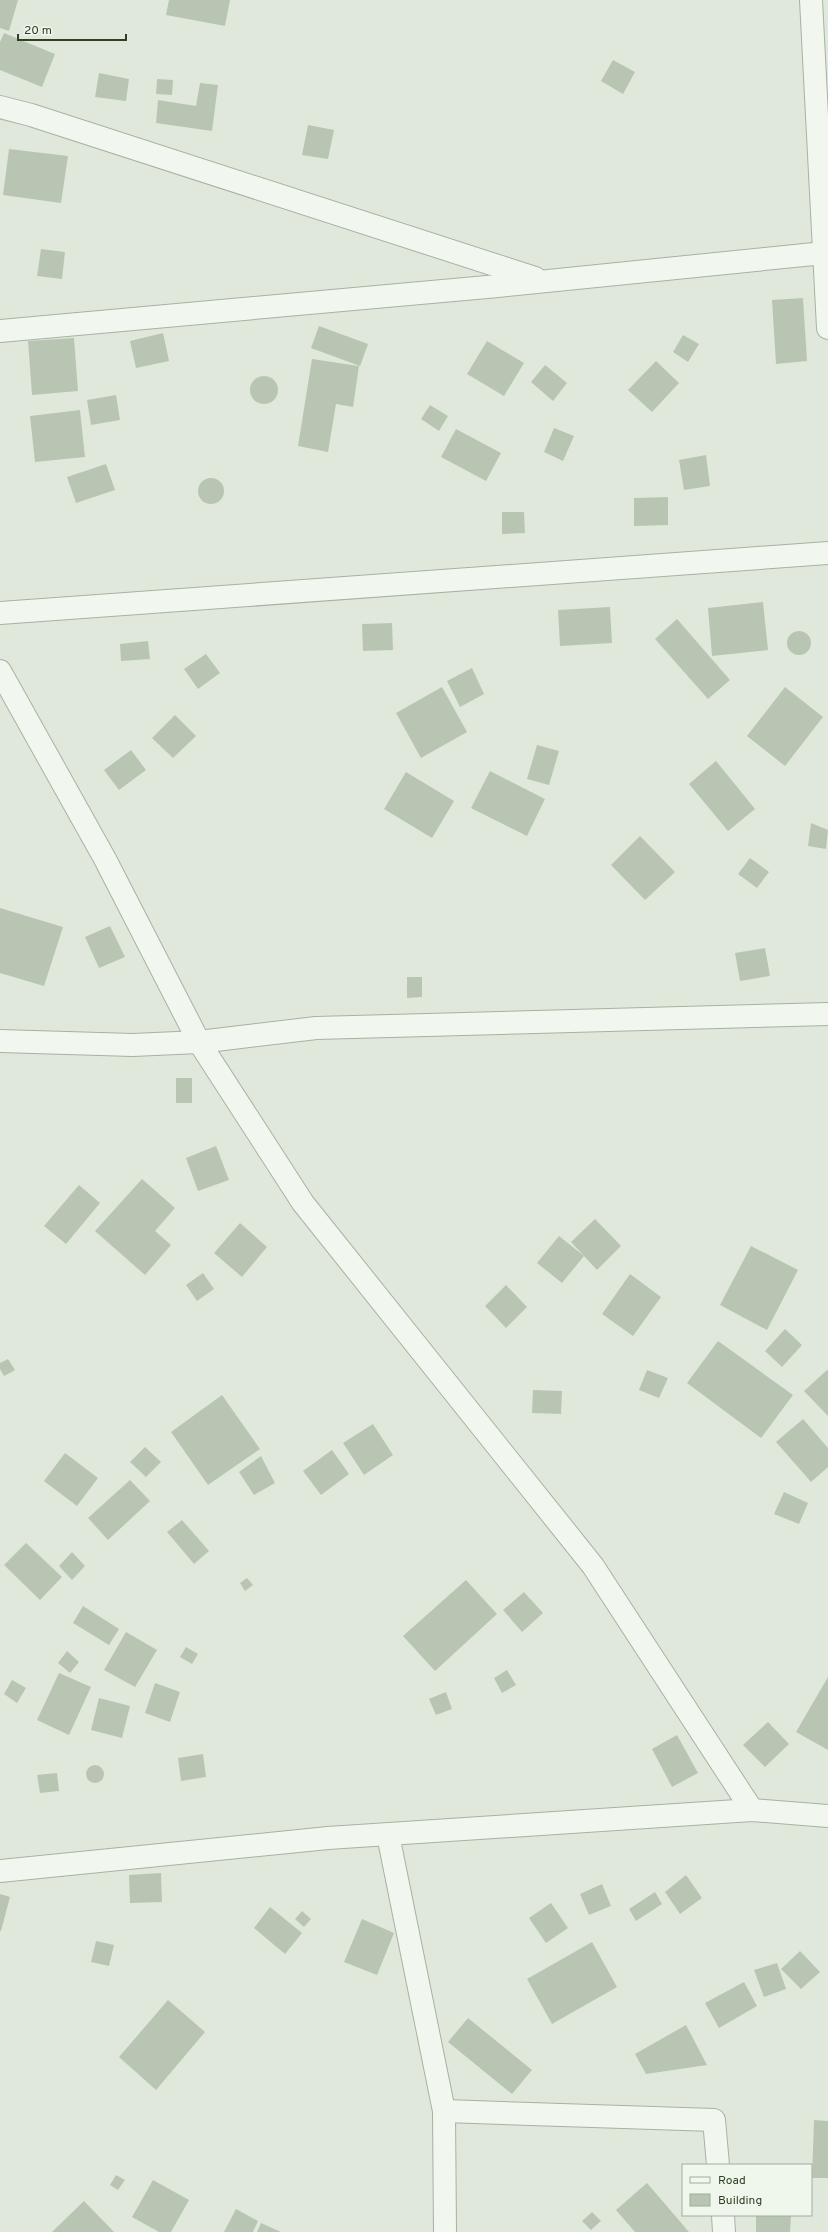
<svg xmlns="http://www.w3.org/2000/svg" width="828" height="2232" font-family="Overpass,sans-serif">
	<rect width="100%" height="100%" fill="#e0e8dc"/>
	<g fill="#b9c5b3">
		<polygon points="0,0 18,0 9,31 0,28"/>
		<polygon points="169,0 230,0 225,26 166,15"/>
		<polygon points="4,33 55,54 42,87 0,70 0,42"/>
		<polygon points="613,60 635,72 623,94 601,81"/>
		<polygon points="99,73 129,79 126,101 95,97"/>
		<polygon points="157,79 173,80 172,95 156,94"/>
		<polygon points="200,83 218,85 212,131 156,123 158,100 196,106"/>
		<polygon points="308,125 334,130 328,159 302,155"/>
		<polygon points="9,149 68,156 61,203 3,195"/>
		<polygon points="41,249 65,252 62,279 37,276"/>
		<polygon points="803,298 807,361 776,364 772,300"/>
		<polygon points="319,326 368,344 360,366 311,348"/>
		<polygon points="163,333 169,361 136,368 130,341"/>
		<polygon points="683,335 699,344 688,362 673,352"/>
		<polygon points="74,338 78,391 32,395 28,341"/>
		<polygon points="487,341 524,363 504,396 467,374"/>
		<polygon points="312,359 359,366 353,407 336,404 328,452 298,446"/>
		<polygon points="656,361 679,383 652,412 628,390"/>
		<polygon points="545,365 567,383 553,401 531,382"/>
		<circle cx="264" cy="390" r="14"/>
		<polygon points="116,395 120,420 91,425 87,400"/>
		<polygon points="430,405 448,416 439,431 421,419"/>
		<polygon points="80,410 85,457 35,462 30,416"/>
		<polygon points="554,428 574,436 563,461 544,452"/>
		<polygon points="456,429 501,453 486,481 441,457"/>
		<polygon points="706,455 710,486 684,490 679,460"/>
		<polygon points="106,464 115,490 76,503 67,477"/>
		<circle cx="211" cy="491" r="13"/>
		<polygon points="668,497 668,525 634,526 634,498"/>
		<polygon points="502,512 524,512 525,533 502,534"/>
		<polygon points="763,602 768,650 712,656 708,608"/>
		<polygon points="610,607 612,643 560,646 558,610"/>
		<polygon points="677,619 730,680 708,699 655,639"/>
		<polygon points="392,623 393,650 363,651 362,624"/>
		<circle cx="799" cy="643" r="12"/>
		<polygon points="148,641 150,659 121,661 120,644"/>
		<polygon points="206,654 220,673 198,689 184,669"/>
		<polygon points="472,668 484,694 460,707 447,681"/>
		<polygon points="442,687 467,732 421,758 396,713"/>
		<polygon points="785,687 823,717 785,766 747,736"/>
		<polygon points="175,715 196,736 173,758 152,738"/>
		<polygon points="537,745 559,751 549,785 527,779"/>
		<polygon points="131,750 146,770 119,790 104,770"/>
		<polygon points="716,761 755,809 728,831 689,784"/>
		<polygon points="490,771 545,799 527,836 471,808"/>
		<polygon points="406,772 454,801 432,838 384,809"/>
		<polygon points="811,823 828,830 826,849 808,846"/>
		<polygon points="640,836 675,872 645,900 611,865"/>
		<polygon points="750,858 769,872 757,888 738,874"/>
		<polygon points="0,908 63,927 44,986 0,973"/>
		<polygon points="110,926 125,957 99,968 85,937"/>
		<polygon points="765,948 770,976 740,981 735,953"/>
		<polygon points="407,977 422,977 422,997 407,998"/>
		<rect x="176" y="1078" width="16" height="25"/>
		<polygon points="216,1146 229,1180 198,1191 186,1158"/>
		<polygon points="142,1179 175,1208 155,1231 171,1245 145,1275 95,1231"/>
		<polygon points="79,1185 100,1203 66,1244 44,1226"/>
		<polygon points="595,1219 621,1246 597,1270 571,1242"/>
		<polygon points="240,1223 267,1247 242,1277 214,1253"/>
		<polygon points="559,1236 584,1256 562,1283 537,1263"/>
		<polygon points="751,1246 798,1270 767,1330 720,1305"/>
		<polygon points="203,1273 214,1289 197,1301 186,1285"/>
		<polygon points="630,1274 661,1297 633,1336 602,1314"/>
		<polygon points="506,1285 527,1307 506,1328 485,1306"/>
		<polygon points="785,1329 802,1345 782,1367 765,1351"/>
		<polygon points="718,1341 793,1395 761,1438 687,1383"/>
		<polygon points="8,1359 15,1370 4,1376 0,1369 0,1363"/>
		<polygon points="647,1370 668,1378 659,1398 639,1390"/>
		<polygon points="827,1370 828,1371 828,1416 804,1391"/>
		<polygon points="533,1390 562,1391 561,1414 532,1413"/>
		<polygon points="222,1395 260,1449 208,1485 171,1432"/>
		<polygon points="803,1419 828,1448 828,1467 811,1482 776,1442"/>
		<polygon points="373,1424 393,1455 364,1475 343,1443"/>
		<polygon points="145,1447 161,1462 146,1477 130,1462"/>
		<polygon points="332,1450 349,1474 321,1495 303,1471"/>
		<polygon points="65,1453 98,1478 77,1506 44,1481"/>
		<polygon points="261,1456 275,1483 254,1495 239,1472"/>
		<polygon points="130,1480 150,1501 108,1540 88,1518"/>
		<polygon points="784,1492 808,1503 799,1524 774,1514"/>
		<polygon points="182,1520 209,1551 194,1564 167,1532"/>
		<polygon points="26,1543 62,1577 40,1600 4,1565"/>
		<polygon points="72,1552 85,1566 72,1580 59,1566"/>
		<polygon points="247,1578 253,1585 245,1591 240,1583"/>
		<polygon points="466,1580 497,1614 435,1671 403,1636"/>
		<polygon points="524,1592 543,1613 522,1632 503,1610"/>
		<polygon points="83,1606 119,1629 109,1645 73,1623"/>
		<polygon points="126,1632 157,1650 135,1687 104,1670"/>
		<polygon points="186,1647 198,1654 192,1664 180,1657"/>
		<polygon points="67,1651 79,1662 70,1673 58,1663"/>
		<polygon points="507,1670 516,1685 502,1693 494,1678"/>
		<polygon points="59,1673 91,1687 69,1735 37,1720"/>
		<polygon points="828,1677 828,1750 796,1732"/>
		<polygon points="12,1680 26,1688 17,1703 4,1694"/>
		<polygon points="155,1683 180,1692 170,1722 145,1713"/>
		<polygon points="446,1692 452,1709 436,1715 429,1699"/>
		<polygon points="99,1698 130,1706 122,1738 91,1730"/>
		<polygon points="768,1722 789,1744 765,1767 743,1745"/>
		<polygon points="677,1735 698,1773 672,1787 652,1749"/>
		<polygon points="203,1754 206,1777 181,1781 178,1758"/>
		<circle cx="95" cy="1774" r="9"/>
		<polygon points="57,1773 59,1791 40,1793 37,1775"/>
		<polygon points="161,1873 162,1902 130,1903 129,1875"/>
		<polygon points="686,1875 702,1898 680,1914 665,1892"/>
		<polygon points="602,1884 611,1906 589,1915 580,1894"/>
		<polygon points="655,1892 662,1904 636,1921 629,1909"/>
		<polygon points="0,1894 10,1897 1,1931 0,1931"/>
		<polygon points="551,1903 568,1928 546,1943 529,1918"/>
		<polygon points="270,1907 302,1933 285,1954 254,1928"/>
		<polygon points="302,1911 311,1919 304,1927 295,1919"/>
		<polygon points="362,1919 394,1933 377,1975 344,1962"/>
		<polygon points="96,1941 114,1945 109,1966 91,1962"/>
		<polygon points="592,1942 617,1987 552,2024 527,1979"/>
		<polygon points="800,1951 820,1972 801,1989 781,1969"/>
		<polygon points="777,1963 786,1989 764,1997 754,1970"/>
		<polygon points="744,1982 757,2006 719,2028 705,2003"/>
		<polygon points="168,2000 205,2032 156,2090 119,2057"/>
		<polygon points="468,2018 532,2070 512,2094 448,2042"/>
		<polygon points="686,2025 707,2065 646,2074 635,2054"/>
		<polygon points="814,2120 828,2121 828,2178 812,2178"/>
		<polygon points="116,2175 125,2180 118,2190 110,2185"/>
		<polygon points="153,2180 189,2200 171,2232 159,2232 132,2217"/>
		<polygon points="647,2183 689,2232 635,2232 616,2210"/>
		<polygon points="84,2201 114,2232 52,2232"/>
		<polygon points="236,2209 258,2221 253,2232 224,2232"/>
		<polygon points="592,2212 601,2221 591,2230 582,2221"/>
		<polygon points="756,2215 791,2215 790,2232 756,2232"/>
		<polygon points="261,2223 281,2232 257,2232"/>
	</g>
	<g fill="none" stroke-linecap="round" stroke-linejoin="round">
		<defs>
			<g id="minor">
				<polyline points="811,0 828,328"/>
				<polyline points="0,107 31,115 535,278"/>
				<polyline points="0,331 498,286 824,253"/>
				<polyline points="0,613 828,553"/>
				<polyline points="0,671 105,859 199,1042 303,1203 593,1566 752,1810"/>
				<polyline points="0,1041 133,1045 199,1042 316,1028 828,1014"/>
				<polyline points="388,1835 444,2111 445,2232"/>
				<polyline points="0,1871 328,1838 752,1810 828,1816"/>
				<polyline points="444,2111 714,2120 718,2165"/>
				<polyline points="723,2215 724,2232"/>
			</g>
		</defs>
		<use href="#minor" stroke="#a7b2a1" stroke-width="24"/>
		<use href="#minor" stroke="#f1f6ef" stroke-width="22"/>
	</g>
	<rect x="682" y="2164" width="130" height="52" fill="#eff6ec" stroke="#a1ad9c"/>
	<rect x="690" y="2177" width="20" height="6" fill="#f1f6ef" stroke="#a1ad9c"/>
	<text x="718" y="2184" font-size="12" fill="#2d4024">Road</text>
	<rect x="690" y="2194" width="20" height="12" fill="#b9c5b3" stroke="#a1ad9c"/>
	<text x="718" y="2204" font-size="12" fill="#2d4024">Building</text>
	<path d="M18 34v6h108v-6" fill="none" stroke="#2d4024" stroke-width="2"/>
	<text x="24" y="34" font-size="12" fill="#2d4024" stroke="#eff6ec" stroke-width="3" paint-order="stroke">20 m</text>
</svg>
